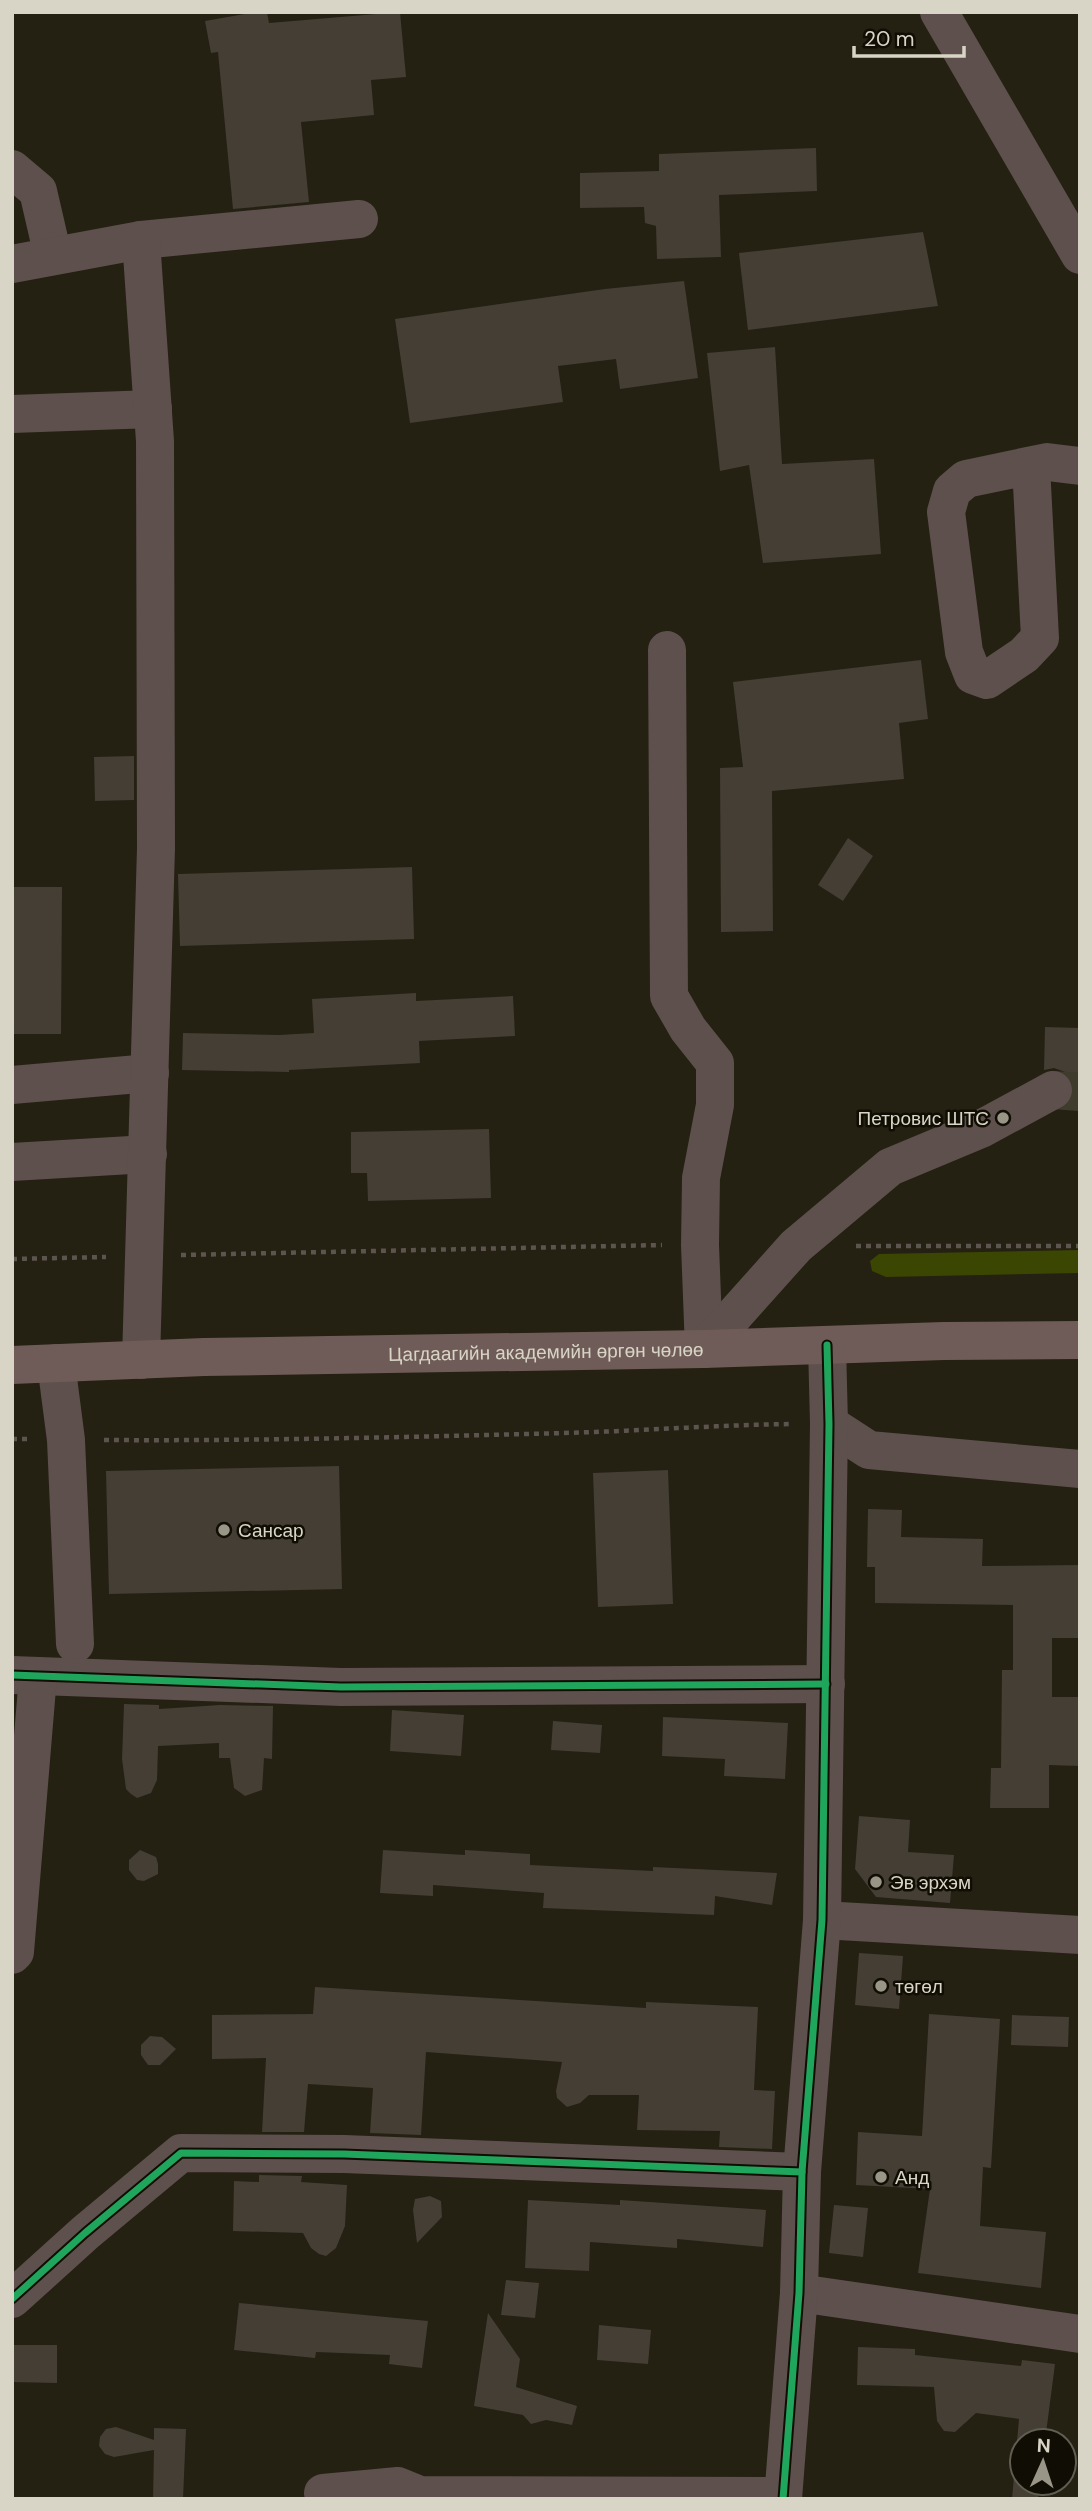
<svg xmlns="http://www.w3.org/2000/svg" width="1092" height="2511" font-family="'DM Sans',sans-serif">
	<rect width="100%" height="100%" fill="#242012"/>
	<polygon fill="#3b4603" points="1080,1250 1080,1273 886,1277 872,1271 870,1261 879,1254"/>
	<g fill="#443e35">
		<polygon points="256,12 267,12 269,23 400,12 406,77 371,80 374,115 301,122 309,202 233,209 218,52 211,53 205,21"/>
		<polygon points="816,148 817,191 719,195 721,257 657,259 656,226 645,223 644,207 580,208 580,173 659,171 659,154"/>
		<polygon points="923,232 938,306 748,330 739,253"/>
		<polygon points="684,281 698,378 620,389 616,359 558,366 563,402 410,423 395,319 605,289"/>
		<polygon points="775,347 782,464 874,459 881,554 763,563 749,465 720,471 707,353"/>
		<polygon points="921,660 928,719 899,723 904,779 772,791 773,931 721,932 720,768 743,767 733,682"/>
		<polygon points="134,756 134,800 95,801 94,757"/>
		<polygon points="848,838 873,856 843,901 818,885"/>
		<polygon points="412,867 414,939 180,946 178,874"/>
		<polygon points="12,887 62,887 61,1034 12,1034"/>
		<polygon points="416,993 416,1001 513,996 515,1036 419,1041 420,1063 289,1070 289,1072 182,1070 183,1033 279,1035 314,1033 312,999"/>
		<polygon points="1045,1027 1080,1028 1080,1081 1073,1081 1065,1072 1054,1068 1044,1070"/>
		<polygon points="489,1129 491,1198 368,1201 367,1173 351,1173 351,1132"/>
		<polygon points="339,1466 342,1589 109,1594 106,1471"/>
		<polygon points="668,1470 673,1604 598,1607 593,1473"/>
		<polygon points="868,1509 902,1510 901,1537 983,1539 982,1566 1080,1565 1080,1638 1052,1638 1052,1697 1080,1697 1080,1766 1049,1765 1049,1808 990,1808 991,1768 1001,1768 1002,1670 1013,1670 1013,1605 875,1603 875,1567 867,1567"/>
		<polygon points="124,1704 159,1705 159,1709 220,1705 273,1706 272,1759 264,1758 262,1790 245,1796 234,1788 230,1758 219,1758 219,1743 158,1746 157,1780 151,1793 137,1798 131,1794 126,1789 122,1759"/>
		<polygon points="392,1710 464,1715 461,1756 390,1751"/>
		<polygon points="663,1717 788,1723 785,1779 724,1776 725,1759 662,1756"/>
		<polygon points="553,1721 602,1725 600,1753 551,1750"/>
		<polygon points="859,1816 910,1820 908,1852 954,1855 950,1903 876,1897 855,1869"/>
		<polygon points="140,1850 156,1857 158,1864 158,1874 144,1881 137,1880 129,1870 129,1860"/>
		<polygon points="383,1850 465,1855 465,1850 530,1854 530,1865 653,1871 653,1867 777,1873 772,1905 715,1896 714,1915 543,1908 544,1893 433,1885 433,1896 380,1893"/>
		<polygon points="859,1953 903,1956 899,2009 855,2005"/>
		<polygon points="315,1987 646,2008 646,2002 758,2007 754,2090 775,2091 772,2149 719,2147 720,2131 637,2130 639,2095 589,2095 580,2103 567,2107 557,2098 556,2091 562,2062 426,2052 421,2135 370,2133 373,2088 308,2084 304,2132 262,2132 266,2058 212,2059 212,2015 313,2014"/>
		<polygon points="929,2014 1000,2019 991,2168 983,2167 980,2226 1046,2232 1041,2288 918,2273 930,2189 856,2185 858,2132 922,2136"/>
		<polygon points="1012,2015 1069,2017 1068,2047 1011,2045"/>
		<polygon points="150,2036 162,2037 176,2049 160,2065 148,2065 141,2055 141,2045"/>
		<polygon points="259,2175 302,2176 301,2182 347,2185 345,2226 336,2248 326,2256 319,2254 311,2248 303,2233 233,2231 234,2181 259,2182"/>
		<polygon points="430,2196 441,2201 442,2217 417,2243 413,2210 415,2199"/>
		<polygon points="528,2200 620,2205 620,2200 766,2210 763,2247 677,2239 677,2248 590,2242 589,2271 525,2268"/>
		<polygon points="834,2205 868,2208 863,2257 829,2253"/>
		<polygon points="506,2280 539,2283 535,2318 501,2315"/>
		<polygon points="239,2303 428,2321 422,2368 389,2364 390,2355 316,2352 315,2358 234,2350"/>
		<polygon points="488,2313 520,2359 516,2387 577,2406 572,2425 546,2420 531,2424 523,2415 474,2406"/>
		<polygon points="599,2325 651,2330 648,2364 597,2360"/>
		<polygon points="12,2345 57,2345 57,2383 12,2382"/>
		<polygon points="858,2347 915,2349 915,2355 1021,2366 1022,2360 1055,2364 1045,2441 1022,2441 1022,2483 1040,2483 1038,2499 1012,2499 1019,2419 976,2413 955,2432 944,2431 937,2421 934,2387 857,2385"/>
		<polygon points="116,2427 154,2440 154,2428 186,2429 183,2499 153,2499 154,2450 114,2457 105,2454 99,2446 100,2437 106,2429"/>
	</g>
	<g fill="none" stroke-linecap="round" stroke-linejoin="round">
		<polyline stroke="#3f3b2d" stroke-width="38" stroke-dasharray="38 19" stroke-linecap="butt" points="1053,1090 1080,1092"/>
		<g stroke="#5c544e" stroke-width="4.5" stroke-dasharray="5 5" stroke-linecap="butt">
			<polyline points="856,1246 1080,1246"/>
			<polyline points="181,1255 662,1245"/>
			<polyline points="12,1259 106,1257"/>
			<polyline points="12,1439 29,1439"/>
			<path d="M 104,1440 C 257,1441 411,1437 564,1433 C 640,1431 716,1425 792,1424"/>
		</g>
		<g stroke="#5d504d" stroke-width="38">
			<polyline points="939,12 1080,255"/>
			<polyline points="12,169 38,191 53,256"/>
			<polyline points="12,264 141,240 359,219"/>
			<polyline points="12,414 153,409"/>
			<polyline points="1031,466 1040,638 1024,655 987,680 973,675 964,652 946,512 952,491 966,479 1047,462 1080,466"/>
			<polyline points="667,650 669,996 688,1029 715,1063 715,1105 701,1178 700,1245 704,1349"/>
			<polyline points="12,1085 150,1073"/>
			<polyline points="12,1162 148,1154"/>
			<polyline points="704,1349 796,1246 890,1167 981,1129 1053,1090"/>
			<polyline points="141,1360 156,848 155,441 141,240"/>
			<polyline points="56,1363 66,1440 75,1644"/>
			<polyline points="829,1424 869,1450 1080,1469"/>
			<polyline points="12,1675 341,1687 826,1684"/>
			<polyline points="822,1920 1080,1935"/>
			<polyline points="12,1955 15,1952 38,1676"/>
			<polyline points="799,2293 1080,2334"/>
			<polyline points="12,2299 85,2233 181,2153 344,2154 802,2172"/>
			<polyline points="323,2493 398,2486 420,2495 783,2496"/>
			<polyline points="783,2499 799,2293 802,2172 822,1920 829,1424 827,1345"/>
		</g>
		<path stroke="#6f5c58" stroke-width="38" id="s1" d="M 12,1365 L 204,1357 L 704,1349 L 944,1341 L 1080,1340"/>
		<defs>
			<g id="cycleway">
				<polyline points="12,1675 341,1687 826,1684"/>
				<polyline points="12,2299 85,2233 181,2153 344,2154 802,2172"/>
				<polyline points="783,2499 799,2293 802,2172 822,1920 829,1424 827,1345"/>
			</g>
		</defs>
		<use href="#cycleway" stroke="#100d04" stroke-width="11"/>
		<use href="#cycleway" stroke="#20a55d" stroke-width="7"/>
	</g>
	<g fill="#9a9687" stroke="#100d04" stroke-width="2.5">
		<circle cx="1003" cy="1118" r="7"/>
		<circle cx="224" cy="1530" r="7"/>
		<circle cx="876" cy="1882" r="7"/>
		<circle cx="881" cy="1986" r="7"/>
		<circle cx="881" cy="2177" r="7"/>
	</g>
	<g text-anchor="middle" stroke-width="5" stroke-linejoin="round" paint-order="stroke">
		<g font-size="19" fill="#d9d5c6" stroke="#100d04" text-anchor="start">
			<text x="989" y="1125" text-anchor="end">Петровис ШТС</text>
			<text x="238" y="1537">Сансар</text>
			<text x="890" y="1889">Эв эрхэм</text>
			<text x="895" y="1993">төгөл</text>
			<text x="895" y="2184">Анд</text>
		</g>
		<g font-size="19" fill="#d9d5c6" stroke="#100d04">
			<text dy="7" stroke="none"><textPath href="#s1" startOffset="534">Цагдаагийн академийн өргөн чөлөө</textPath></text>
		</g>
	</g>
	<rect width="1092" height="2511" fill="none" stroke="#d9d5c6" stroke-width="28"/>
	<g transform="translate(1043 2462) rotate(3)"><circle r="33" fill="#100d04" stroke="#605d52" stroke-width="2"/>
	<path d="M0-5L12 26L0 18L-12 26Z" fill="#9a9687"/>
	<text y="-10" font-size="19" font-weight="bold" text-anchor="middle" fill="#d9d5c6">N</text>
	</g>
	<path d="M854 46v10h110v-10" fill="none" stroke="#d9d5c6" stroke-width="3.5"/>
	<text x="864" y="46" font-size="21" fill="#d9d5c6" stroke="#100d04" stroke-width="5" paint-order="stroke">20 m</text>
</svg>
